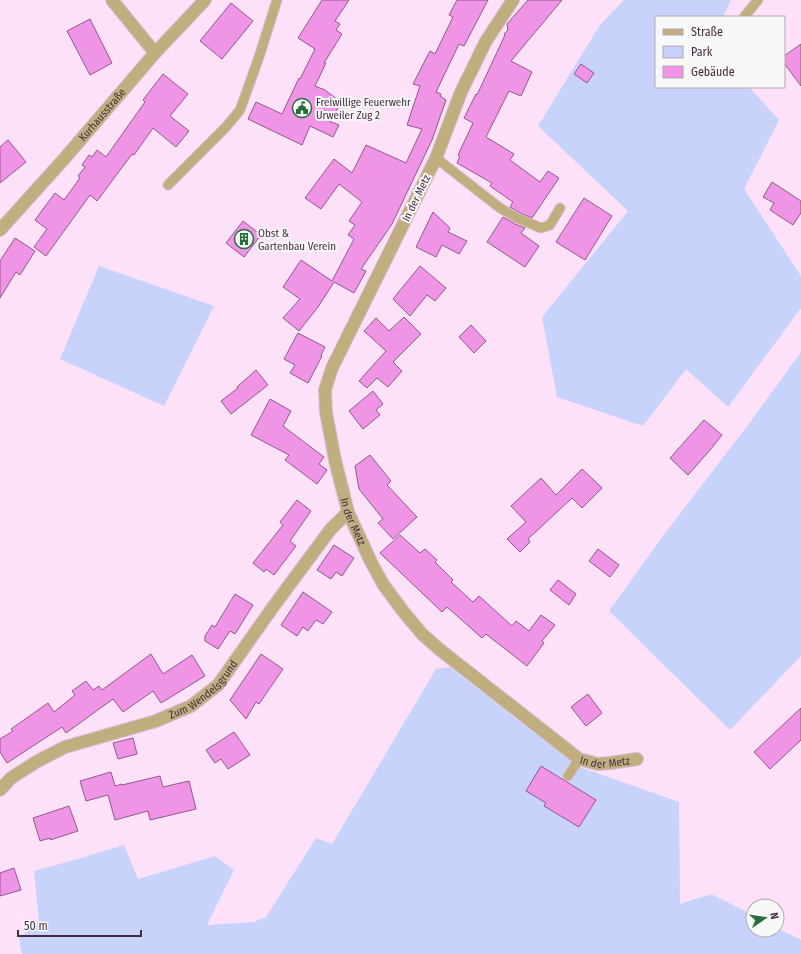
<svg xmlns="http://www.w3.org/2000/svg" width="801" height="954" font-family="'Fira Sans Condensed',sans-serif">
	<rect width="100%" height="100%" fill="#fce1f8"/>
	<g fill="#c7d3fa">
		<polygon points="624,0 731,0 723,17 656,17 656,87 749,87 779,120 744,189 801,276 801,308 728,407 686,369 643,426 557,397 542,317 628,211 538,126 600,25"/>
		<polygon points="99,266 214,306 164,406 60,359"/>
		<polygon points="801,352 801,656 730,730 609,611 663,536 748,425"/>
		<polygon points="450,667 577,766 679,802 680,904 711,894 753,915 753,930 777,930 777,928 801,940 801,954 22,954 19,938 39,921 34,871 78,859 124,845 138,879 215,856 234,870 207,925 254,922 266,917 316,838 332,844 436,669"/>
	</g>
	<g fill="#f094e6" stroke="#92598c">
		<polygon points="322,0 349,0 335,21 340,24 336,30 342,34 324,63 326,63 315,86 325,90 342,103 329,121 339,125 333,137 310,126 302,145 248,119 256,102 282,114 299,78 300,79 315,49 298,38"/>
		<polygon points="457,0 488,0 464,46 459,44 436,92 441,94 440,96 446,100 432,140 392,224 361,269 366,271 354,293 334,282 318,307 299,331 283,318 300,299 283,287 301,260 332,281 354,239 348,235 355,225 349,221 362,202 339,184 321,209 305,198 334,159 352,173 366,145 406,163 422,129 407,125 420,86 413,84 430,51 435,54 453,17 449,15"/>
		<polygon points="528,0 562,0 511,61 532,72 521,96 509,91 486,137 514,154 510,160 540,182 548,171 559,178 532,218 520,213 510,207 513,202 490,186 492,183 457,163 460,156 458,155 473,123 464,118 476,94 477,95 505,35 504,34 508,30 507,24"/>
		<polygon points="231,3 253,21 222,59 200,41"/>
		<polygon points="90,19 112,63 90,75 67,31"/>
		<polygon points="801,44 801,86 784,63 784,56"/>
		<polygon points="581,64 594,73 587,83 574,74"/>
		<polygon points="163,74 188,94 170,116 189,131 176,147 153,128 134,155 132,154 97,201 90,195 46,256 34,247 47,229 35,220 55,193 64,200 80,178 78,176 85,167 82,165 89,155 92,157 97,150 106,157 145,102 143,100"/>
		<polygon points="8,140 26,162 0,183 0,147"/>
		<polygon points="772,182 801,201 801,213 793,225 770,210 774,203 763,197"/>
		<polygon points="584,198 612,216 585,260 556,242"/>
		<polygon points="433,212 450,228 448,232 467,241 459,254 442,245 436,257 416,247"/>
		<polygon points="503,217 515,224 525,228 521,233 539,246 525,267 487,242"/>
		<polygon points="243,221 261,235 244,257 226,243"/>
		<polygon points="15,238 35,251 20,275 16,272 0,298 0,261"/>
		<polygon points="420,266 446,288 435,301 427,295 410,316 393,299"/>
		<polygon points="404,317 421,334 393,362 402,371 388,387 377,378 367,388 359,381 386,351 364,331 376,318 389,331"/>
		<polygon points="471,325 486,341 474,353 459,337"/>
		<polygon points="298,333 325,347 321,355 322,356 308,383 290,373 295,365 284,359"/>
		<polygon points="256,370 268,385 231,414 221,401 238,388 237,387"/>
		<polygon points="373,391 383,404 376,410 380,415 363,429 349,411"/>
		<polygon points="270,399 291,411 283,426 324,457 319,464 327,470 317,484 285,460 289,455 251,435"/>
		<polygon points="704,420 722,435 710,450 688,475 670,458"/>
		<polygon points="370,455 391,481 387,485 417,517 393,539 378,523 383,519 359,489 355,466"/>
		<polygon points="582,469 602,488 582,508 572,498 528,539 530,542 520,552 507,539 526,522 511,506 541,478 556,495"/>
		<polygon points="297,500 311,511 290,541 296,546 274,575 266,569 264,572 253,563 283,525 280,522"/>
		<polygon points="400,535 420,553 425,549 437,560 435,562 453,580 451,582 473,602 479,596 512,626 516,621 529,631 541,615 555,625 542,641 544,643 527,666 486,634 482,638 447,607 442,612 380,553"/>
		<polygon points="334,545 354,558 342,576 336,572 331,579 317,570"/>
		<polygon points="598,549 619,565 610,577 589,561"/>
		<polygon points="558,580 576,594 569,605 550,590"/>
		<polygon points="303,592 332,612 323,624 316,620 308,631 303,627 297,636 281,625"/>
		<polygon points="235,594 253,605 235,634 230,631 218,649 205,641 205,636 212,625 215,627"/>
		<polygon points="151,654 163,674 192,655 205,676 161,703 153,691 123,712 113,699 66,733 62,727 7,763 0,752 0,739 13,731 11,729 48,703 54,712 75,695 72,691 86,681 93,690 99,686 102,690"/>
		<polygon points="261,654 283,669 259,704 256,702 246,719 230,700"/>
		<polygon points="588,694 602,713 586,726 571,707"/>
		<polygon points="801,708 801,740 770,769 754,752"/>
		<polygon points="234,732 250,755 228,769 221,759 215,763 206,750"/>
		<polygon points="133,738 137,754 118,759 113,743"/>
		<polygon points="541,766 596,800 579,827 544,806 546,803 526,791"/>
		<polygon points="111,772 115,786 122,784 122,785 160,776 163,787 189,781 196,809 150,820 148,811 115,820 108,795 86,801 80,781"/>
		<polygon points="69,806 78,831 50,840 50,838 40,841 33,818"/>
		<polygon points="14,868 21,890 0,896 0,873"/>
	</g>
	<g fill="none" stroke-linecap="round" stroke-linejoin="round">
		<defs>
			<g id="service">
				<polyline points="744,17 758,0"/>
				<polyline points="436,158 500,208 517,218 541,228 550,225 560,208"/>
				<polyline points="168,185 226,127 240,110 259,57 277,0"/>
				<polyline points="568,776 579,759"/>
			</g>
			<g id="minor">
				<polyline points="112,0 155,53"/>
				<path id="s1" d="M 513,0 L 486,41 L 461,92 L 436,158 L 332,368 L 325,390 L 326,412 L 335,460 L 348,512 L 371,562 L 383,584 L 402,610 L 422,634 L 439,649 L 579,759 L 598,764 L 610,763 L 637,759"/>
				<path id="s2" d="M 0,230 L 64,159 L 155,53 L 205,0"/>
				<path id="s3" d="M 0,790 L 11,778 L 36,762 L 65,747 L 156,721 L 191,706 L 218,685 L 273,607 L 330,530 L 348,512"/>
			</g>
		</defs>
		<use href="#service" stroke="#d8bdd4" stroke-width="11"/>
		<use href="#minor" stroke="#d8bdd4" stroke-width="14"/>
		<use href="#service" stroke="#c0ae7e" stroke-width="9"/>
		<use href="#minor" stroke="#c0ae7e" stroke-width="12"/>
	</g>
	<defs>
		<symbol id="civic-ring" viewBox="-11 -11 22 22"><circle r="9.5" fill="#f8f8f8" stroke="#266f3d" stroke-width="1.5"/><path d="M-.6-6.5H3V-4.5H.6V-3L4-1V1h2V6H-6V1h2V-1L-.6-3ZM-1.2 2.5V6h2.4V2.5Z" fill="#266f3d"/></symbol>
		<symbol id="building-ring" viewBox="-11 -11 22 22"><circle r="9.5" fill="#f8f8f8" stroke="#266f3d" stroke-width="1.5"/><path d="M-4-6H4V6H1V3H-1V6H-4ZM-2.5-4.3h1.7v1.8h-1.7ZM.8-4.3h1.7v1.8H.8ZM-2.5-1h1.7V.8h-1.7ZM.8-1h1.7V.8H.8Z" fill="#266f3d"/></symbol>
	</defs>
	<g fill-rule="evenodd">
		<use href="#civic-ring" x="291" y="97" width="22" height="22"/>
		<use href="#building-ring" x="233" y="228" width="22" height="22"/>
	</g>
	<g text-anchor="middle" stroke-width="4" stroke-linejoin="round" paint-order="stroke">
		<g font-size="11" fill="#462d43" stroke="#f8f8f8" text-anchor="start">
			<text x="316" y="106">Freiwillige Feuerwehr<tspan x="316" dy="13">Urweiler Zug 2</tspan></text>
			<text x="258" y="237">Obst &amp;<tspan x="258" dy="13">Gartenbau Verein</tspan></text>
		</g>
		<g font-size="11" fill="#462d43" stroke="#f8f8f8">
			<text dy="4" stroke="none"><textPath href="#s2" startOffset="154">Kurhausstraße</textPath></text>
			<text transform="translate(416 198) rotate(-64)" y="4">In der Metz</text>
			<text dy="4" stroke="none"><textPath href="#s1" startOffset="569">In der Metz</textPath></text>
			<text dy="4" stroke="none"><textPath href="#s3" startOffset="231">Zum Wendelsgrund</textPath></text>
			<text dy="4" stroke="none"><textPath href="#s1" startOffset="929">In der Metz</textPath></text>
		</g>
	</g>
	<rect x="655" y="16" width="130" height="72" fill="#f8f8f8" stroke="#b1a7b0"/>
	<rect x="663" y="29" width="20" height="6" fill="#c0ae7e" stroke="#b1a7b0"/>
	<text x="691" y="36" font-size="12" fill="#462d43">Straße</text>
	<rect x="663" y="46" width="20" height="12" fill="#c7d3fa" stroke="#b1a7b0"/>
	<text x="691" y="56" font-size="12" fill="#462d43">Park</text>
	<rect x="663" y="66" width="20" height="12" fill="#f094e6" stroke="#b1a7b0"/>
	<text x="691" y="76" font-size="12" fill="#462d43">Gebäude</text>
	<g transform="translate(765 918) rotate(77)"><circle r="19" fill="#f8f8f8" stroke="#b1a7b0"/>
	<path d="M0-3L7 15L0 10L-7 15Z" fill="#266f3d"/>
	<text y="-6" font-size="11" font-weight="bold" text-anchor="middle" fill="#462d43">N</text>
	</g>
	<path d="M18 930v6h123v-6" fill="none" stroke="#462d43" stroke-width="2"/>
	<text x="24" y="930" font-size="12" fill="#462d43" stroke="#f8f8f8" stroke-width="3" paint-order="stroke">50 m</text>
</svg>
